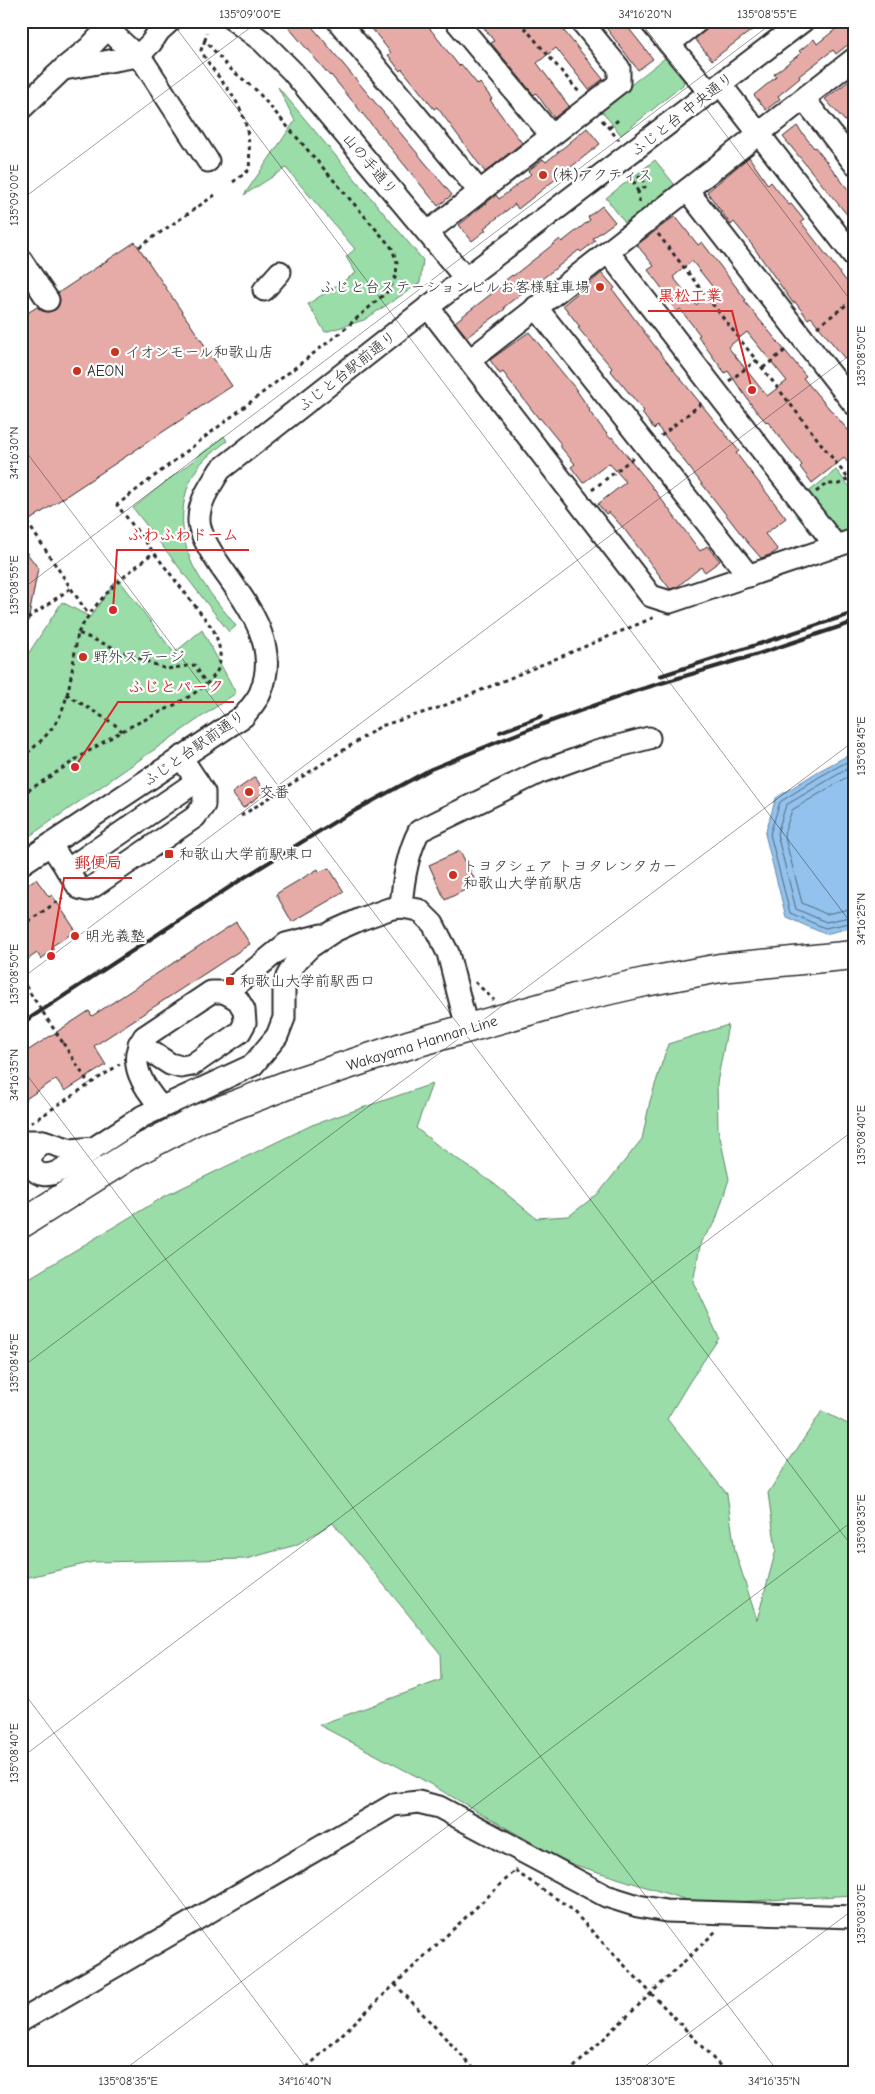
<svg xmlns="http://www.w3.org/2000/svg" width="875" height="2094" font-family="'Comic Neue','Klee One',sans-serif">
	<rect width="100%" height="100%" fill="#fff"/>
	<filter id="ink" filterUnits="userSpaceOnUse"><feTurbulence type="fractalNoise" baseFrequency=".02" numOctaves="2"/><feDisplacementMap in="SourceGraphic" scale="10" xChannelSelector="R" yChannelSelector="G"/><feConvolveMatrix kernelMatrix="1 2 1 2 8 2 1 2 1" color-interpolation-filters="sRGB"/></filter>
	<g filter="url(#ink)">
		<g fill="#9adda8" stroke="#62846a">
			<polygon points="669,55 685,75 683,85 621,135 600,109"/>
			<polygon points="278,87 423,260 420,283 364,320 325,332 308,304 356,273 346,257 355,249 286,168 244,195 295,121"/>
			<polygon points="655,160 678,189 628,227 606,198"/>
			<path d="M 224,436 L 227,441 C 220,447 212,452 206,458 C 176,487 177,540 197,573 C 208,592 223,609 236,626 L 229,632 L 133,508 Z"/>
			<polygon points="836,470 854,492 854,531 846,534 834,529 806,494"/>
			<polygon points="118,578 174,653 202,630 236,693 21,842 21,665 62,602 90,617"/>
			<polygon points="728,1025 717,1083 718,1128 729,1179 715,1223 701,1241 693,1282 719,1338 690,1381 667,1419 727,1494 735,1551 757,1620 776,1550 768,1493 822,1411 854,1427 854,1895 700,1904 566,1862 416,1776 319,1725 441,1680 440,1653 333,1523 296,1545 246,1559 93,1562 21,1579 21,1283 165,1196 312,1125 432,1084 416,1128 441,1148 493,1183 536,1218 569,1216 599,1193 642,1139 650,1101 668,1044"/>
		</g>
		<polygon fill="#92c2ed" stroke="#69869f" points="854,752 854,927 825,934 786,917 765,834 776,798 817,772"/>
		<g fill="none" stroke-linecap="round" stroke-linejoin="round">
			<g stroke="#546779" stroke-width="1">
				<polyline points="854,758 819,777 780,802 770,834 790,913 825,928 854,922"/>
				<polyline points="854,765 786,805 777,834 796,909 826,922 854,916"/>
				<polyline points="854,773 792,810 784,834 802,903 826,914 854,908"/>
			</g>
		</g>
		<g fill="#e6aba7" stroke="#2b2b2b" fill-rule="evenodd">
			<polygon points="283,21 306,21 314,29 452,195 438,206 331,75 330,76"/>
			<polygon points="366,21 424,21 459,66 461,64 478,85 480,83 492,99 490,100 522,143 485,172 437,107 434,109 402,69 400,71 388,55 391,53"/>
			<polygon points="479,21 556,21 603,79 589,90 556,48 537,63 569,106 554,118 536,93 534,95 491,43 494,41"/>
			<polygon points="601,21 623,21 653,59 638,70"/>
			<polygon points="710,21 718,29 730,21 764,21 712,60 695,39 706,30"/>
			<polygon points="846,21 854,21 854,40 836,54 833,50 799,76 800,78 778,96 780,99 766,110 754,95 776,77 774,74 801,53 799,51 814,39 817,44"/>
			<polygon points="854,77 854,131 825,99"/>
			<polygon points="797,126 814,148 815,147 854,197 854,223 783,137"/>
			<polygon points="587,128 600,144 518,209 515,204 484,228 486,230 472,241 459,225 496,195 499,199 531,174 528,171 543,159 546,162"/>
			<polygon points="749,157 768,185 771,182 789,205 791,204 804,220 801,222 854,291 854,370 811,317 808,319 795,302 793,303 747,238 734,222 731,225 707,192"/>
			<polygon points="602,206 615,222 593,238 595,241 581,252 579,250 533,286 532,285 504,307 505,309 467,337 455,322 499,288 498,286 512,275 513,276 560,239 562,242 590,220 588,217"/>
			<path d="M 675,216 L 698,245 L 702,242 L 746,300 L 744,301 L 806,376 L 803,378 L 854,437 L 854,470 L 844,458 L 812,483 L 800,467 L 802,465 L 767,421 L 766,422 L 753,407 L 728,371 L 725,373 L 713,357 L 698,336 L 700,335 L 680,309 L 677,312 L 665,296 L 667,295 L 648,270 L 654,266 L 637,245 ZM 692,261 L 715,290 L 696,305 L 673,277 ZM 747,332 L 787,381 L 767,396 L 728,347 Z"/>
			<polygon points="135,242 232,386 21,526 21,317 37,307 42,311 48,312 55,310 60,300 58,293"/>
			<polygon points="602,273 615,288 613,290 663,357 739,451 736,453 786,518 765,534 778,550 772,554 761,558 748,543 657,426 654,429 642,413 644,411 610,370 612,368 578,328 580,327 563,305"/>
			<polygon points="529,332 575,388 590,410 589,411 610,438 612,437 650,484 700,551 707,546 720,561 705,572 701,567 677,587 670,589 625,530 609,512 606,514 598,504 626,482 609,463 583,483 571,467 575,464 559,445 561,444 540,418 539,419 503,372 500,374 490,360"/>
			<polygon points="21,545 38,568 28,622 21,621"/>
			<polygon points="255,777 265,792 243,808 232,793"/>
			<polygon points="460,851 477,884 445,900 429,865"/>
			<polygon points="329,868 344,892 292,922 276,894 318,869 319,872"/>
			<polygon points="36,879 49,897 52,895 76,931 52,946 54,949 41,959 37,953 21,964 21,888"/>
			<polygon points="236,922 250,944 94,1046 106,1065 65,1091 56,1079 21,1102 21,1055 89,1011 92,1016"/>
		</g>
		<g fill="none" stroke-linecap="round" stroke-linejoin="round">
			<defs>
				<g id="minor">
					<polyline points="235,21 262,41 292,71 466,279"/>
					<polyline points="338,21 479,191"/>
					<polyline points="456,21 551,135"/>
					<polyline points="650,21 710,93"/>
					<polyline points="108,29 145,64 208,161"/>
					<polyline points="669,44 698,21"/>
					<polyline points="64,69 138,56 151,43 159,31 170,21"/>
					<polyline points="721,85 854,256"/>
					<polyline points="804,99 854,163"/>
					<polyline points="21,109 63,69 89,48 114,21"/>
					<polyline points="687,190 854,404"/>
					<polyline points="428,232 619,83 619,68 581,21"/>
					<polyline points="608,252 836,546"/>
					<polyline points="21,260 48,300"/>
					<polyline points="264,290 280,272"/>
					<polyline points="428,307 651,596 670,602 854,540"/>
					<polyline points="536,307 749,576"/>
					<polyline points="470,360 854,59"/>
					<polyline points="51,845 79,888 87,890 94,886 195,817 204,805 204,792 181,757"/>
					<path d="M 21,864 L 244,716 C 249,709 258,700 261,691 C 280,644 246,603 221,567 C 214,557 200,535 199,522 C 198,502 210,487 220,470 L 428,307 L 803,21"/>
					<polyline points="67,870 197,781"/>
					<path d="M 401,907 C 403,881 407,854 419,831 L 538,773 L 596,752 L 649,738"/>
					<polyline points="226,993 286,944 322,935"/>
					<path d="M 139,1044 L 170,1064 L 181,1067 L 192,1065 L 240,1032 L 245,1023 L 244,1010 L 238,1000 L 224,992 L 211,992 L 144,1037 C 126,1062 144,1088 161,1107"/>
					<polyline points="21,1141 43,1141 71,1150 94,1148 143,1116 253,1065 277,1036 284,1018 284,987 287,977 296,961 310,947 334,931 361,919 389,909 401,907 419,910 433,924 448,953 467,1028"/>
					<path d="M 43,1141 C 36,1149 26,1158 33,1168 C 46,1188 79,1158 92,1150"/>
					<polyline points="21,2021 393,1805 418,1802 439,1807 606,1896 638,1906 666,1911 854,1917"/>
				</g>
				<polyline id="major" points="21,1224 135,1152 198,1119 287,1085 408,1045 575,998 645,982 720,968 854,955"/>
			</defs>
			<use href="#minor" stroke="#2b2b2b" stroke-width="25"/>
			<use href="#major" stroke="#2b2b2b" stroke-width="31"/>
			<g stroke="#2b2b2b" stroke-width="3" stroke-dasharray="4 4" stroke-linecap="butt">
				<polyline points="519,21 579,92"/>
				<path d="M 205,40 L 201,50 C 210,68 224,82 234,98 C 248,119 251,146 249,170 L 233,182"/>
				<polyline points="602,120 619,140"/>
				<polyline points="609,128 618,120"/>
				<polyline points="638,192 634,183 641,175 645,187 638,192 640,206"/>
				<polyline points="658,234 854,486"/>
				<polyline points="139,247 218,193"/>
				<polyline points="817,327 854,299"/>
				<polyline points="763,368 788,348"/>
				<polyline points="729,381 757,360"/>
				<polyline points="661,436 703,402"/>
				<polyline points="592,490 633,458"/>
				<polyline points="816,492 826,484 839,484 848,479"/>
				<polyline points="27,522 88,614"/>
				<polyline points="21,623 71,588"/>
				<path d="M 78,633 C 98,596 122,578 154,552"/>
				<polyline points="66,694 114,724 122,731"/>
				<path d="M 21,758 C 34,748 46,737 55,724 C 70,703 73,659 78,633 L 166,669 L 195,665 L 206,684"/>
				<path d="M 21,795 C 55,774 87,751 122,731 C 147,717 201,697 216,673 C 224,659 219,642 213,629 L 117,505 L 340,333 L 388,291 L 396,276 L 397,263 L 392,248 L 256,90 L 228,67 L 205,40 L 207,33"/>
				<polyline points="241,816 381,726 441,707 655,617"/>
				<polyline points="21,926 63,898"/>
				<polyline points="475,982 494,1000"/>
				<polyline points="63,1043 89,1084"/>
				<polyline points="31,1123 120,1064"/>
				<polyline points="515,1871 569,1907 727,2073"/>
				<polyline points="395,1984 478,2073"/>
				<polyline points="301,2073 517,1869"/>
				<polyline points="568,2073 716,1931"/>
			</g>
			<use href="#minor" stroke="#fff" stroke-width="21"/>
			<use href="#major" stroke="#fff" stroke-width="28"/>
			<g stroke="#2b2b2b" stroke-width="4">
				<polyline points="660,676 854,613"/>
				<polyline points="500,732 542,716"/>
				<polyline points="21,1024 245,877 336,821 431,769 532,728 635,691 755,655 854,622"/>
			</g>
			<polyline stroke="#2b2b2b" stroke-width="3" stroke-dasharray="4 4" stroke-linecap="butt" points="21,979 63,1043"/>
		</g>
	</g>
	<path fill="none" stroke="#2b2b2b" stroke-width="1" stroke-opacity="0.45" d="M 171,21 L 854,927M 640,21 L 854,305M 21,200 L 259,21M 21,445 L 854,1549M 21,590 L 775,21M 21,979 L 854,352M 21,1067 L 779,2073M 21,1368 L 854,741M 21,1689 L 310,2073M 21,1758 L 854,1130M 120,2073 L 854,1520M 636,2073 L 854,1909"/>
	<g fill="#c8321e" stroke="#fff" stroke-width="2">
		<circle cx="543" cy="175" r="5"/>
		<circle cx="600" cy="287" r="5"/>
		<circle cx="115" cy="352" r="5"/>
		<circle cx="77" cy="371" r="5"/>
		<circle cx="83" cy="657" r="5"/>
		<circle cx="249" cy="792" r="5"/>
		<rect x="164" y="849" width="10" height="10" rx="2.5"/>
		<circle cx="453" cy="875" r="5"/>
		<circle cx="75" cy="936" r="5"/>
		<rect x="225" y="976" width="10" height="10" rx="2.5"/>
	</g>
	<g text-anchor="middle" stroke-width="4.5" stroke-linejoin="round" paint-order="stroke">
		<g font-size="15" fill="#2b2b2b" stroke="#fff">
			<text transform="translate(682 114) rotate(-38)" y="5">ふじと台 中央通り</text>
			<text transform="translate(370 164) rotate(50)" y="5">山の手通り</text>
			<text transform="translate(347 371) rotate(-38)" y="5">ふじと台駅前通り</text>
			<text transform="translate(194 748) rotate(-35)" y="5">ふじと台駅前通り</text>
			<text transform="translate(422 1043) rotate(-17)" y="5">Wakayama Hannan Line</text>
		</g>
		<g font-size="15" fill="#2b2b2b" stroke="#fff" text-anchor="start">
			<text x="553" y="180">(株)アクティス</text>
			<text x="590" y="292" text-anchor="end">ふじと台ステーションビルお客様駐車場</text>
			<text x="125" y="357">イオンモール和歌山店</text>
			<text x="87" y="376">AEON</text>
			<text x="93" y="662">野外ステージ</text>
			<text x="259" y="797">交番</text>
			<text x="179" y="859">和歌山大学前駅東口</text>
			<text x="463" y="871">トヨタシェア トヨタレンタカー<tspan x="463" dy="17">和歌山大学前駅店</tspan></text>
			<text x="85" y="941">明光義塾</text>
			<text x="240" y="986">和歌山大学前駅西口</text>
		</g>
	</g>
	<path fill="none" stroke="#d62828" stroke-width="2" d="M752 390L732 311H648M113 610L117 550H249M75 767L118 702H234M51 956L64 878H132"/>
	<g fill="#d62828" stroke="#fff" stroke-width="2">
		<circle cx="752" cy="390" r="5"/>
		<circle cx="113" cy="610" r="5"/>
		<circle cx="75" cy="767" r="5"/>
		<circle cx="51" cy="956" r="5"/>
	</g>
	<g font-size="16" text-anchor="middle" font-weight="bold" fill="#d62828" stroke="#fff" stroke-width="4.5" stroke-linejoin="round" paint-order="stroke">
		<text x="690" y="301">黒松工業</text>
		<text x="183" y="540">ふわふわドーム</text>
		<text x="176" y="692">ふじとパーク</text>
		<text x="98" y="868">郵便局</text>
	</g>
	<rect width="875" height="2094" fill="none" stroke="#fff" stroke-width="55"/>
	<rect x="28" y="28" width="820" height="2038" fill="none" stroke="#2b2b2b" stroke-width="2"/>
	<g font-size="12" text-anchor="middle" fill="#2b2b2b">
		<text x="250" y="18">135°09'00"E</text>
		<text x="645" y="18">34°16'20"N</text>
		<text x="767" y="18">135°08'55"E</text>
		<text transform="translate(14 195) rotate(-90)" y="4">135°09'00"E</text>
		<text transform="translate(861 356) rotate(-90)" y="4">135°08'50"E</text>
		<text transform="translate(14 453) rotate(-90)" y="4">34°16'30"N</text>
		<text transform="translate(14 585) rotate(-90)" y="4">135°08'55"E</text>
		<text transform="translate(861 746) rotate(-90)" y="4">135°08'45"E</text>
		<text transform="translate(861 919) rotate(-90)" y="4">34°16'25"N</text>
		<text transform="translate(14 974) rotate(-90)" y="4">135°08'50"E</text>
		<text transform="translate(14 1075) rotate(-90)" y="4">34°16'35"N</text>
		<text transform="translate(861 1135) rotate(-90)" y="4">135°08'40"E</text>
		<text transform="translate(14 1363) rotate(-90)" y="4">135°08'45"E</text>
		<text transform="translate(861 1524) rotate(-90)" y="4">135°08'35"E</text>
		<text transform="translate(14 1753) rotate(-90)" y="4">135°08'40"E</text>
		<text transform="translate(861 1914) rotate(-90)" y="4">135°08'30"E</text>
		<text x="128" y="2085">135°08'35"E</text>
		<text x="305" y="2085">34°16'40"N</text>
		<text x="645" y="2085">135°08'30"E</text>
		<text x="774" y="2085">34°16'35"N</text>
	</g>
</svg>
